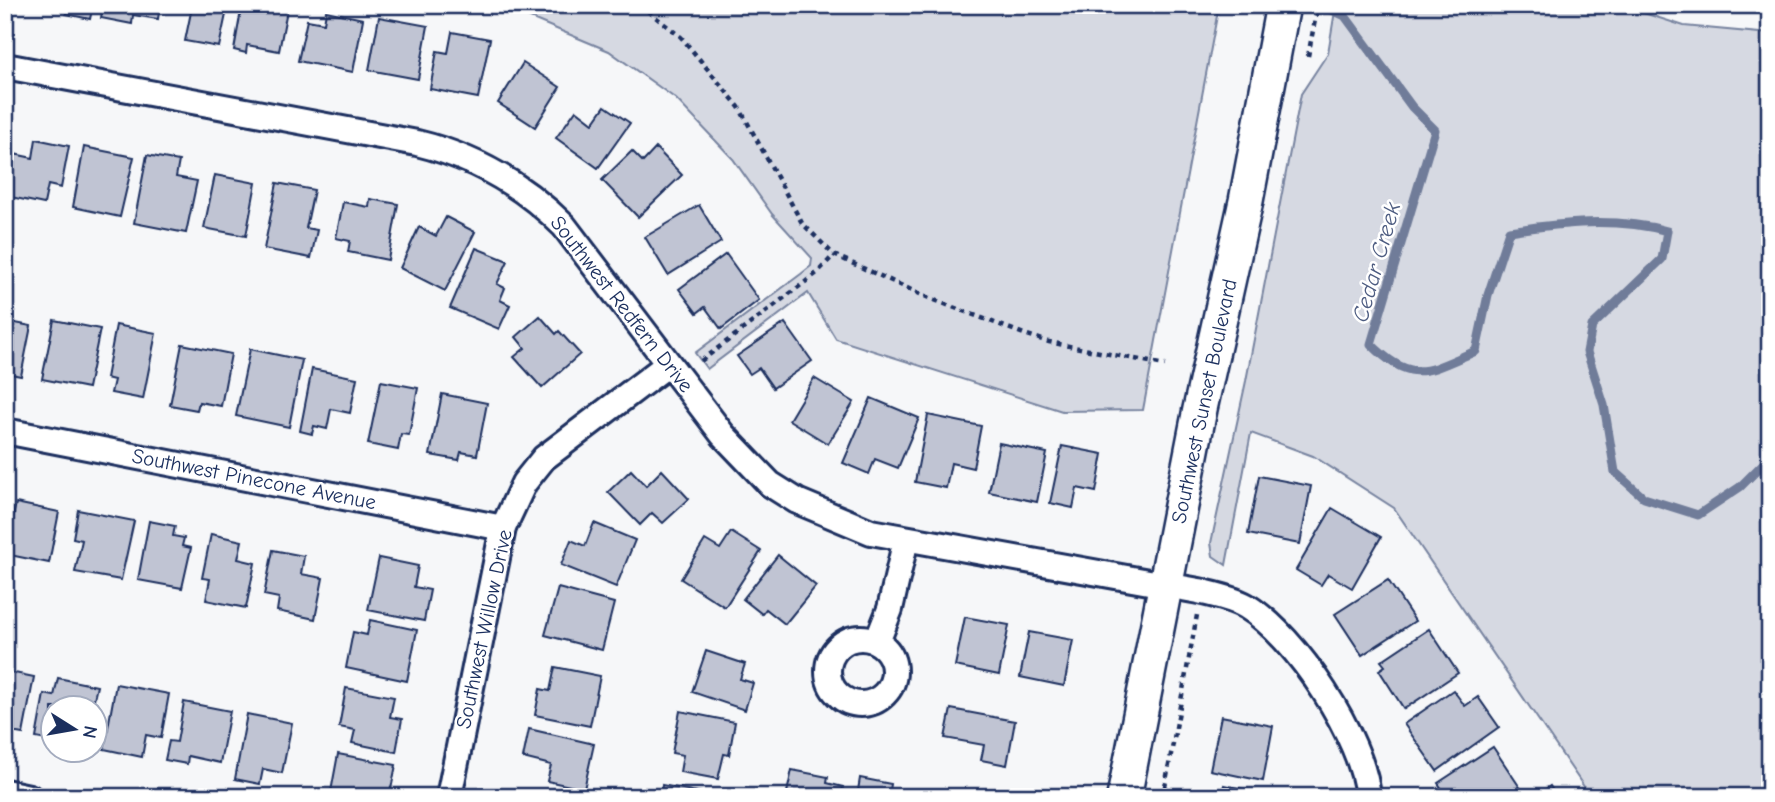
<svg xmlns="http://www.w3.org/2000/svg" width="1775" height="802" font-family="'Comic Neue',sans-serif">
	<rect width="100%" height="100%" fill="#f6f7f9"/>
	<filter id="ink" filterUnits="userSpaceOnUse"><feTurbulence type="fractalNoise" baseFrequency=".0143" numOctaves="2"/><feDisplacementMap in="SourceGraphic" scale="14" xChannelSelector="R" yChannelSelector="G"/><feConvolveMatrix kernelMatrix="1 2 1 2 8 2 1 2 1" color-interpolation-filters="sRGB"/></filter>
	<g filter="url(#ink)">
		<g fill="#d6d9e2" stroke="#7884a0" stroke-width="2">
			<polygon points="499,5 1219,5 1143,410 1062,411 836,339 808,293 707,369 695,353 801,274 811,266 812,258 772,214 733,159 676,99 609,51"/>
			<polygon points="1336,5 1619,5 1684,26 1770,34 1770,797 1591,797 1394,508 1313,456 1251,433 1226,565 1213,556 1211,543 1246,381 1301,94 1328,53"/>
		</g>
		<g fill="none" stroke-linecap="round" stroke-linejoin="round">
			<path stroke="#707c99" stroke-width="9" d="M 1321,5 L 1345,16 L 1412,107 L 1435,130 L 1371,344 C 1413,386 1428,371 1476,351 L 1488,295 L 1509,231 C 1561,223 1616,217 1667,231 L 1662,259 L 1592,326 L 1587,352 L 1604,405 L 1615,472 L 1644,498 L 1698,515 L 1740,487 L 1770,457"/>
		</g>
		<g fill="#c0c4d3" stroke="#1b2f5e" stroke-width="2">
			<polygon points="67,5 93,5 90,19 66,14"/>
			<polygon points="103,5 160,5 158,19 133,15 132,24 101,18"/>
			<polygon points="181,5 228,5 219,47 185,41 191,12 180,10"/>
			<polygon points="242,5 288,5 279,51 247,45 246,53 234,50"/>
			<polygon points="1708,5 1766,5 1765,10"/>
			<polygon points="326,11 363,19 353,72 298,61 307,20 324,23"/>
			<polygon points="379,17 428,26 418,79 369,70"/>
			<polygon points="452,32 490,39 478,98 430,89 437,51 448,53"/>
			<polygon points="523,63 560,87 535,127 498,103"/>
			<polygon points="605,106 630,123 598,168 556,138 576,110 593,123"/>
			<polygon points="36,139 69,146 61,188 48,185 44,204 6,196 14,154 33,158"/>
			<polygon points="84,147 134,157 120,217 73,207"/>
			<polygon points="656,148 682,175 638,217 602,180 632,151 643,162"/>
			<polygon points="147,155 179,161 176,177 197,181 186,233 134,223"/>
			<polygon points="215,175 256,183 246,236 204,228"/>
			<polygon points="277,183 314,190 306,228 317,230 311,258 264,249"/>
			<polygon points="370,199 398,204 388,260 348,252 350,241 336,238 343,202 369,207"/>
			<polygon points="699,205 721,242 668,275 645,237"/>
			<polygon points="446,217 475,232 445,291 400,268 419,227 436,236"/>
			<polygon points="476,248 508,261 497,284 505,288 500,300 510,305 499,329 450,308"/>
			<polygon points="726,254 759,300 721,329 705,307 697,313 679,289"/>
			<polygon points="540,316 556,334 559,331 580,354 542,388 514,357 525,348 516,337"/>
			<polygon points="54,320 100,329 88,388 42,379"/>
			<polygon points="5,321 31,326 21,376 5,373"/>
			<polygon points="785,323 812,361 773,388 759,368 750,374 737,356"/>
			<polygon points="116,325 156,333 143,399 111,393 114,380 106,378"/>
			<polygon points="182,344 231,354 221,406 199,402 197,410 170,405"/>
			<polygon points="250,349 302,360 289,427 236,416"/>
			<polygon points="312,369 357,378 350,413 331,409 327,429 314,426 312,434 300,431"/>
			<polygon points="814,378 854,402 828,444 789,420"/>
			<polygon points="381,381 418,388 409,435 401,434 398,450 368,444"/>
			<polygon points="442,394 487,403 477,455 461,452 459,460 430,455"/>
			<polygon points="871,398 919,418 898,468 875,459 869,474 843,463"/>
			<polygon points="928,415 981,426 973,468 951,463 946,488 915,482"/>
			<polygon points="999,443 1047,453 1037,502 989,492"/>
			<polygon points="1062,446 1103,454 1096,492 1077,488 1073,508 1050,503"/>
			<polygon points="631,470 646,486 662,470 689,499 663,523 652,513 640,525 608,492"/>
			<polygon points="1259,476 1311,486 1300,544 1248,534"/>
			<polygon points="16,503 59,512 49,563 5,554"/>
			<polygon points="1332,508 1381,537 1352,588 1328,574 1321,585 1296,570"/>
			<polygon points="78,510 134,521 121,580 75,572 82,540 73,538"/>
			<polygon points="149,521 175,526 173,536 184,538 182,546 191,548 182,588 138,580"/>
			<polygon points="594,523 635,540 616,587 561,565 571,540 585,546"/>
			<polygon points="731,532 761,551 725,607 681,579 705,540 720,549"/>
			<polygon points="211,534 242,541 238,559 255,563 246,608 206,600 210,579 202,578"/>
			<polygon points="273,550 304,556 301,574 323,578 315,619 277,611 279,598 264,595"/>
			<polygon points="778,555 816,586 785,624 766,609 762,614 743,599"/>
			<polygon points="379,558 418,566 414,587 430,590 424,621 368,610"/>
			<polygon points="1388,580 1415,621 1362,655 1335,614"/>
			<polygon points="558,588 614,603 602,650 545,635"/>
			<polygon points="965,617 1009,625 999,675 955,666"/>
			<polygon points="370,620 417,630 407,681 346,668 353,632 367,635"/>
			<polygon points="1429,629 1458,673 1404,709 1379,670 1385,666 1381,661"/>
			<polygon points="1029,632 1073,640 1064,686 1020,677"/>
			<polygon points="706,651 745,664 740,679 753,683 745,710 692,692"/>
			<polygon points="555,667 600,676 590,726 535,715 540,689 550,691"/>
			<polygon points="5,671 34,677 23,734 5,731"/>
			<polygon points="58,678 97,686 92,708 52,708 52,741 36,738 44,694 54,696"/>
			<polygon points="116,684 169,694 161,738 146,735 142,757 104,749"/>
			<polygon points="346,688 394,697 390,717 402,719 396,752 352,743 355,730 339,727"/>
			<polygon points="1453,690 1465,706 1478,697 1499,727 1437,771 1404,724"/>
			<polygon points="184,702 230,711 220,763 188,756 187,764 165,760 169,741 177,742"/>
			<polygon points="951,709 1015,721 1007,765 981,760 984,745 945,738"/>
			<polygon points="680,711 735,722 729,755 724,754 718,779 680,772 683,755 672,753"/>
			<polygon points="247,714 292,723 282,773 263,769 260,784 235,779"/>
			<polygon points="1221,716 1273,726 1263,781 1210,770"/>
			<polygon points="529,729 594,744 584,789 547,781 551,765 523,758"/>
			<polygon points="1493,747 1521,789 1510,797 1447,797 1438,783"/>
			<polygon points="338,754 396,765 390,794 378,792 377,797 330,797"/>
			<polygon points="792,770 828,777 827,783 843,787 841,797 786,797"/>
			<polygon points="860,778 891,784 889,797 857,797"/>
			<polygon points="662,785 713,795 713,797 660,797"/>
			<polygon points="1224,785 1281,797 1222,797"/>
			<polygon points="1550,786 1557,797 1534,797"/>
		</g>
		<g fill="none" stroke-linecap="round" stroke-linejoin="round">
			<defs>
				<g id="street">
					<path d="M 5,66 L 417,143 C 475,157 522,184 564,226 L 723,435 L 770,484 L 797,501 L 871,532 L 1199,591 C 1215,595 1232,598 1246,606 C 1296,636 1363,738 1368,797"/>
					<polyline points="5,431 503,528"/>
					<circle cx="861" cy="671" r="33"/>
					<polyline points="877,642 890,609 906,539"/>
					<polyline points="5,792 29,797"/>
					<polyline points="449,797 503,528 524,483 544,458 667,365"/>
				</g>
				<polyline id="secondary" points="1124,797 1200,409 1246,201 1283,5"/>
			</defs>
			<use href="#street" stroke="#1b2f5e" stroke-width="30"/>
			<use href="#secondary" stroke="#1b2f5e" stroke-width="38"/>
			<g stroke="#1b2f5e" stroke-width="4.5" stroke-dasharray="5 5" stroke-linecap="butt">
				<polyline points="640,5 681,37 739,107 802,223 834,255 929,298 1024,334 1049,342 1165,365"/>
				<polyline points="1308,56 1318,5"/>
				<polyline points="701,361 817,273 834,255"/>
				<polyline points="1163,797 1197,615"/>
			</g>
			<use href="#street" stroke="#fff" stroke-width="24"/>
			<use href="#secondary" stroke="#fff" stroke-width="33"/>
		</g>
	</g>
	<g text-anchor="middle" stroke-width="5" stroke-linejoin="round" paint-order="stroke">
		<g font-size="21" fill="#1b2f5e" stroke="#fff">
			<text transform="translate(622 304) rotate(52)" y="7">Southwest Redfern Drive</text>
			<text transform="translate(1204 401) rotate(-78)" y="7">Southwest Sunset Boulevard</text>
			<text transform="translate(254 479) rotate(11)" y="7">Southwest Pinecone Avenue</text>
			<text transform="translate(484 629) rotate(-78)" y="7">Southwest Willow Drive</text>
		</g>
		<g font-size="23" font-style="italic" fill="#4d5c81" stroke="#fff">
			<text transform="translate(1376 262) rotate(-74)" y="8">Cedar Creek</text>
		</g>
	</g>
	<rect width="1775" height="802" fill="none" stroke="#fff" stroke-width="28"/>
	<rect x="14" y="14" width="1747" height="774" fill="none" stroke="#1b2f5e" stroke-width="2.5" filter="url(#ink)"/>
	<g transform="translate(74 729) rotate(101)"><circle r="33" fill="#ffffff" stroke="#a4acbf" stroke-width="2"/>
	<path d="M0-5L12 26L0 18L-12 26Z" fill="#1b2f5e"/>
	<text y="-10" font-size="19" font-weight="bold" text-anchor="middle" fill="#1b2f5e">N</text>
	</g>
</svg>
